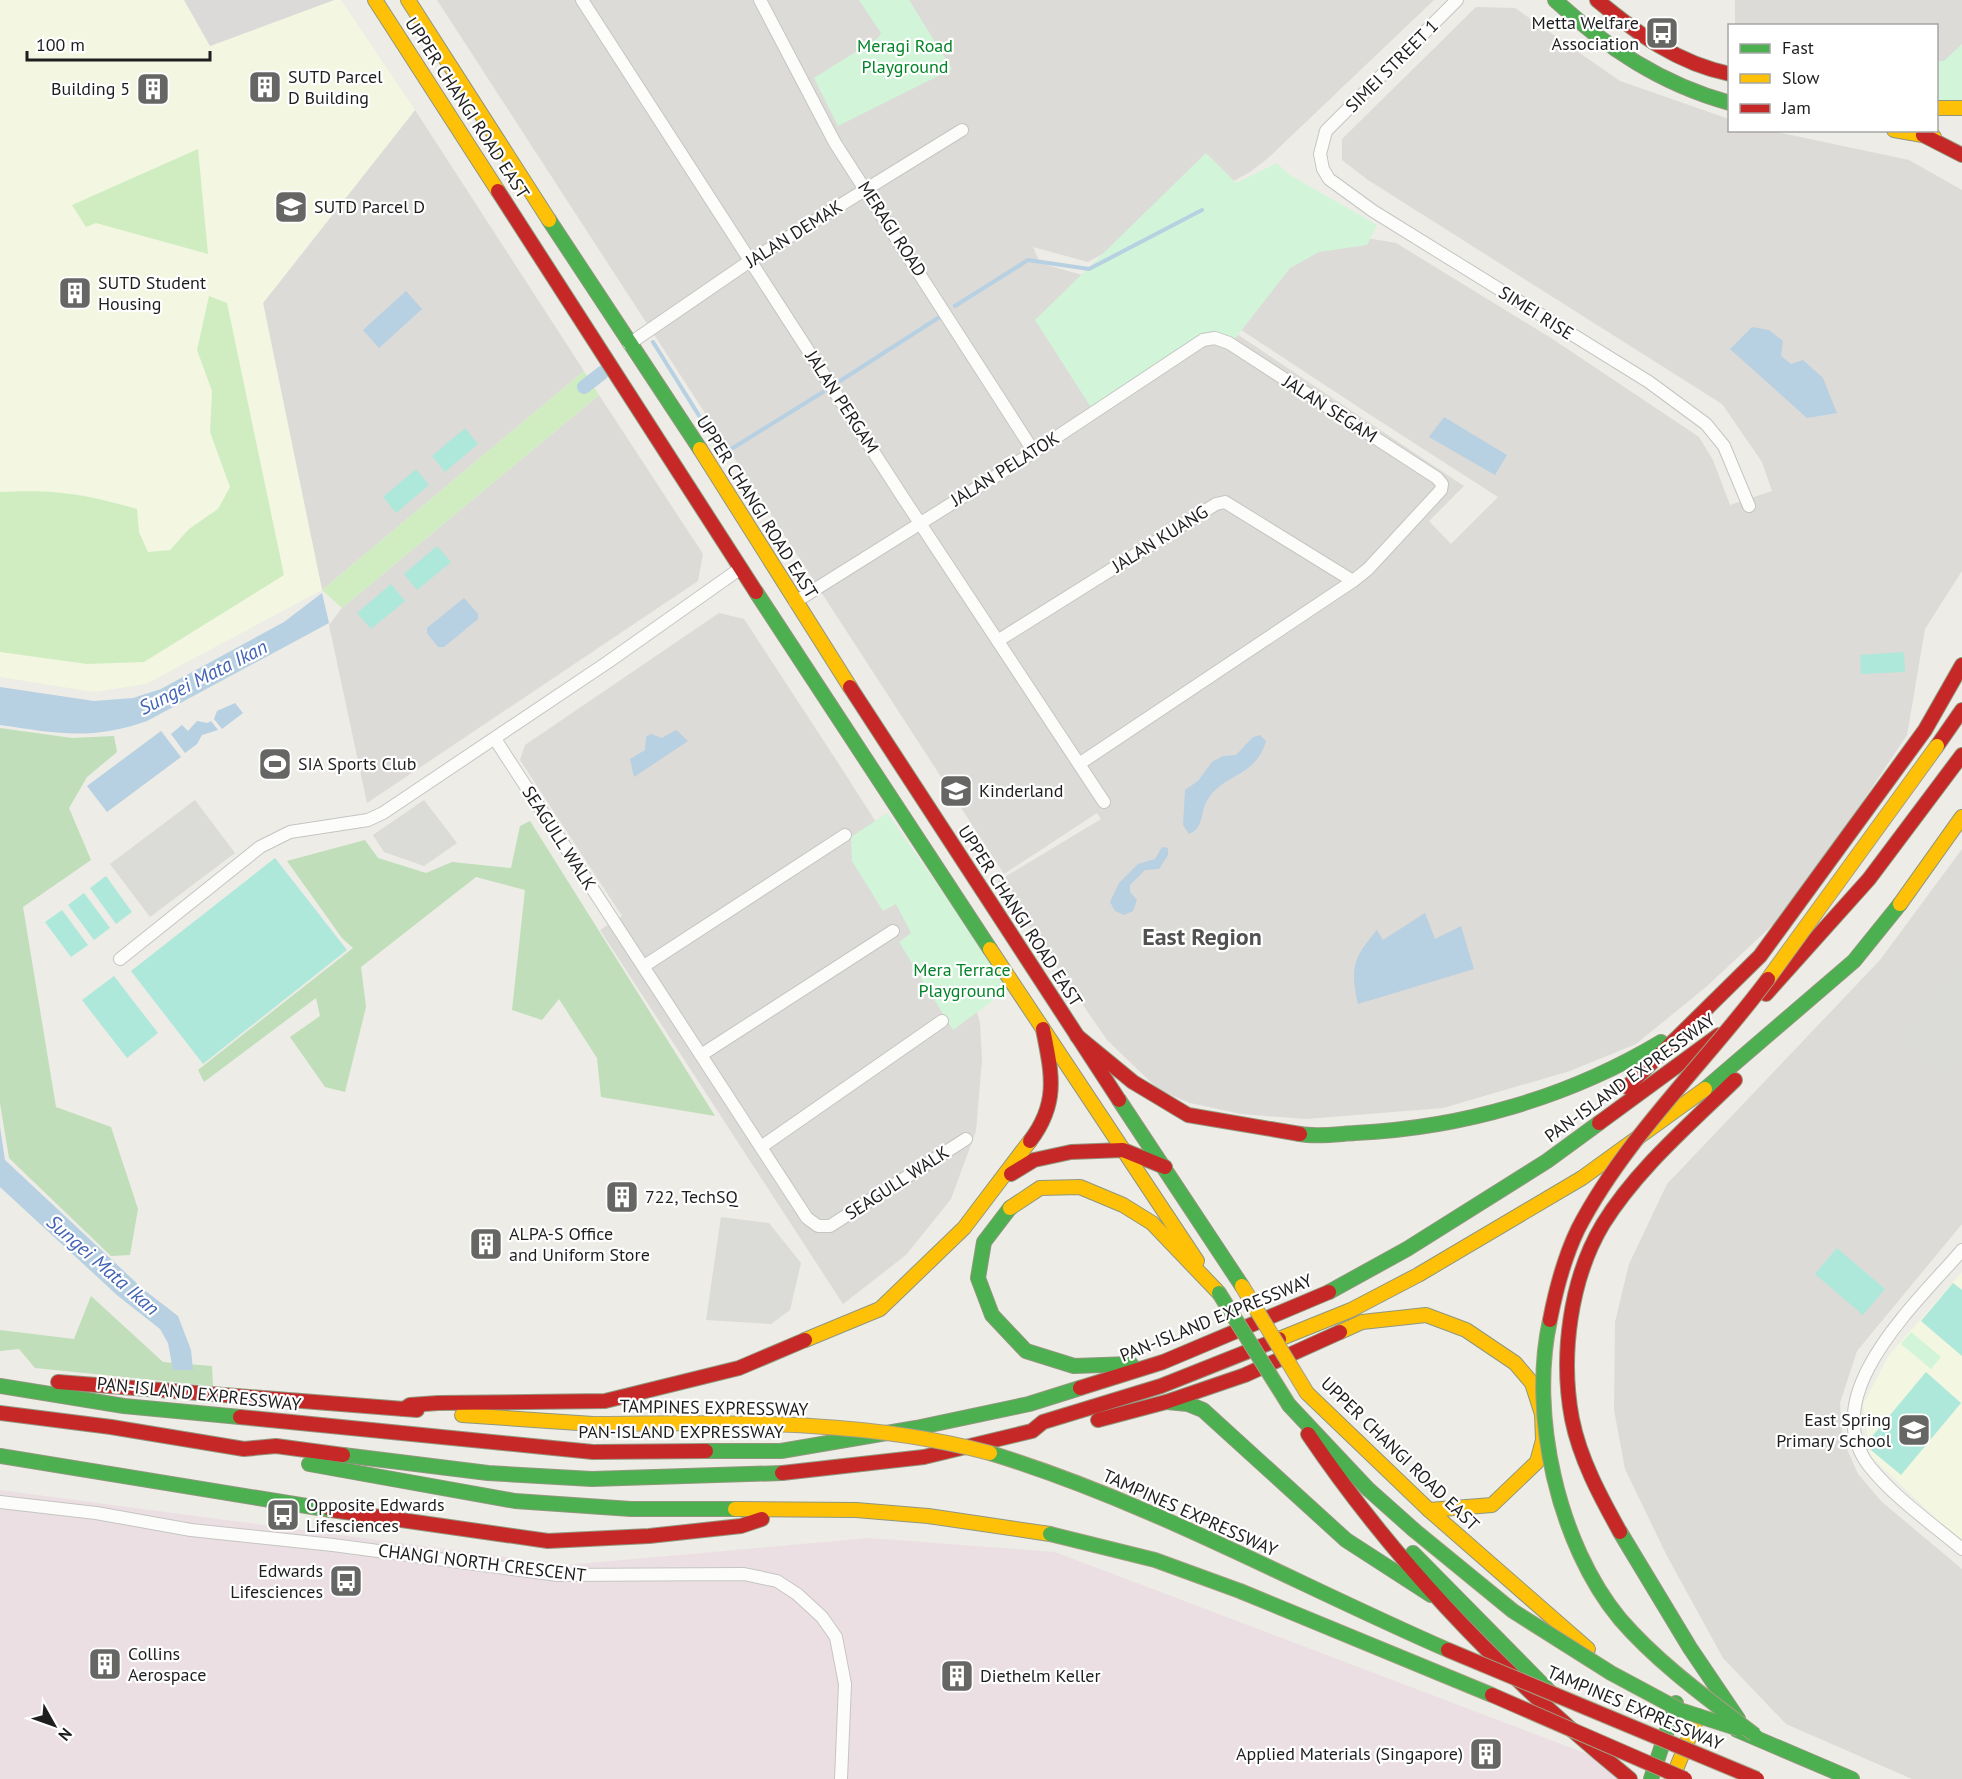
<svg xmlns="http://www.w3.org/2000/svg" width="1962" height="1779" font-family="'PT Sans',sans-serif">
	<rect width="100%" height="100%" fill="#edece6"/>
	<g fill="#dcdbd7" fill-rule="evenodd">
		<path d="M 437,0 L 1434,0 L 1267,159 L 1250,172 L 1088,262 L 1033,247 L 1040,263 L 1086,276 L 1287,266 L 1355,236 L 1396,243 L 1551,338 L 1699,437 L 1713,460 L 1730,505 L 1772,491 L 1762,462 L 1722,404 L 1368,180 L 1342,160 L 1342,139 L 1476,7 L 1515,8 L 1620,81 L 1729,119 L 1730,130 L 1772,131 L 1909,160 L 1962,190 L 1962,571 L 1925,629 L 1907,735 L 1809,882 L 1779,919 L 1706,987 L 1636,1044 L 1570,1071 L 1443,1108 L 1306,1119 L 1241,1114 L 1190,1103 L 1159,1090 L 1107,1040 L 998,881 L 1101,819 L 1097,813 L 1004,874 ZM 1223,318 L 1369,414 L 1498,497 L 1451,544 L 1429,521 L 1464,486 L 1219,322 Z"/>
		<polygon points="1735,0 1962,0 1962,94 1937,90 1936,26 1735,26"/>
		<polygon points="415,110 584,371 322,590 263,303"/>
		<polygon points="599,395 703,554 698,581 367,803 329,625 342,608"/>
		<polygon points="719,613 744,619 844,772 960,954 980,1023 982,1059 976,1131 951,1199 906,1255 843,1304 600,930 622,916 520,760 525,745"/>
		<polygon points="1962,849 1962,1224 1857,1351 1840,1403 1843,1440 1858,1474 1882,1502 1962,1569 1962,1779 1912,1779 1786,1724 1723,1658 1667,1556 1625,1469 1614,1410 1615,1322 1629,1264 1667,1184 1880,960"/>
	</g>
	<polygon fill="#ebdfe3" points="0,1490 566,1565 870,1538 1055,1552 1632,1771 1628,1779 0,1779"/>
	<g fill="#f3f6e0">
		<polygon points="0,0 184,0 210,46 334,0 341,0 415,110 263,303 322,590 146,684 94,692 0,677"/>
		<polygon points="1962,1272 1962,1543 1870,1456 1863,1404 1889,1355"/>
	</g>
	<polygon fill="#dbdad8" points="184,0 334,0 210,46"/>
	<g fill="#d0edc2">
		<polygon points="198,149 208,254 96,223 86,227 72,205"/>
		<path d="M 209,296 L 227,303 L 284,575 L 144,662 L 87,664 L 0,652 L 0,492 C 54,489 86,494 137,509 L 139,532 L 148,552 L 170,550 L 189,529 L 218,509 L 230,487 L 210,432 L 212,391 L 197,350 Z"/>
		<polygon points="584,371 599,395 342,608 322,590"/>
	</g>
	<g fill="#bfdeb9">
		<polygon points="0,728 72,738 114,736 117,752 87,777 69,808 91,860 23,907 56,1107 111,1127 138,1209 130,1255 111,1256 9,1158 0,1103"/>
		<polygon points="530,821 715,1116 601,1097 597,1058 559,999 542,1020 512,1010 525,890 476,877 361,967 366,1007 345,1092 325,1087 290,1037 320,1016 316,998 204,1082 198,1070 353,948 342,938 287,861 365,840 378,858 426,873 452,862 511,868 520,826"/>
		<polygon points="91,1296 163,1362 212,1366 213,1386 35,1368 19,1349 0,1351 0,1330 74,1339"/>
	</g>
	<g fill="#d2f5d9">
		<polygon points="859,0 909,0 952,69 838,126 814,78 878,38 881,33"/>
		<polygon points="1962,44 1962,104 1937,103 1937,61 1944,61"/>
		<polygon points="1206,153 1236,183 1277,163 1288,174 1377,225 1367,245 1319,252 1290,268 1234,340 1214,336 1092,409 1035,320"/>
		<polygon points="887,813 1010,988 953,1030 899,942 911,933 896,904 883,911 852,861 851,837"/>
		<polygon points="1911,1332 1941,1357 1931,1369 1901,1344"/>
	</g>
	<g fill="#aee8db">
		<polygon points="465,428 478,444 445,472 432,456"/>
		<polygon points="416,469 429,485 396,513 383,497"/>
		<polygon points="437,546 451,562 417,590 404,574"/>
		<polygon points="391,584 405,601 371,629 357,613"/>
		<polygon points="1904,652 1905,672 1861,674 1860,655"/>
		<polygon points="275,858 347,950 203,1064 131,971"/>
		<polygon points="106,876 132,912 116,924 90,888"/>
		<polygon points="84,893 110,928 94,940 68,905"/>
		<polygon points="62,910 88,945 71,957 45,922"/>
		<polygon points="114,976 158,1033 127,1058 82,1000"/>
		<polygon points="1837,1248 1885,1289 1863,1315 1815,1274"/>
		<polygon points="1953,1283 1962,1290 1962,1356 1921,1321"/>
		<polygon points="1926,1372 1961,1403 1901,1475 1865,1445"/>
	</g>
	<g fill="#dbdbd8">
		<polygon points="195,800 235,853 150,917 110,864"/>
		<polygon points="424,800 457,843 424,866 384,852 373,835"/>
		<polygon points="1962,961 1962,1060 1946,1078 1899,1039"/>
		<polygon points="721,1217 769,1223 801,1263 790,1310 771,1324 706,1320"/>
	</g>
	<g fill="#b7d0e2">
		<polygon points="406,291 422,309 379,348 363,330"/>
		<polygon points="1752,327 1769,330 1783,341 1781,356 1791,364 1803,360 1823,378 1837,413 1807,418 1730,349"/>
		<polygon points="1444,417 1507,455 1495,475 1429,437"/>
		<path d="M 322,593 L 329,623 L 147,721 C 90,741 57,733 0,725 L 0,687 L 94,701 L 133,698 L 161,689 L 284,622 Z"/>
		<polygon points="464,598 478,614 478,619 444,647 438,647 427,633 427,628"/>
		<polygon points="235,703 243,713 222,729 214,719 217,711"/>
		<polygon points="197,721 208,723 211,721 218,730 202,735 197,744 185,753 171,734 182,725 188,731"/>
		<polygon points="676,730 688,741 634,777 630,759 645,750 646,737 651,734 662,738"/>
		<polygon points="161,731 181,757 107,812 87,786"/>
		<path d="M 1260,735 L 1266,741 C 1255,778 1224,773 1208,799 C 1199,812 1206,826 1189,834 L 1183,825 L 1185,790 L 1198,781 L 1212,762 L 1223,756 L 1236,755 L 1253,737 Z"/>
		<polygon points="1162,847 1168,848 1168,855 1159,869 1145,870 1130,885 1130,892 1137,900 1133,911 1124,915 1115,911 1110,902 1119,883 1138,864 1155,859"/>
		<path d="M 1425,913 L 1435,939 L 1461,926 L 1474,969 L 1358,1004 C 1350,968 1353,958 1377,930 L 1383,940 Z"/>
		<polygon points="0,1127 5,1160 143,1289 178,1316 191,1350 193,1370 173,1370 168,1343 160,1329 118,1296 0,1187"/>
	</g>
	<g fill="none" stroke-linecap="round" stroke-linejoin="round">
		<g stroke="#b7d0e2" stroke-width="4">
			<polyline points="955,306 1028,260 1089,269 1202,210"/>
			<polyline points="653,342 723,454 823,392"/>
			<polyline points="840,381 938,318"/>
		</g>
		<polyline stroke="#b7d0e2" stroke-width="14" points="584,387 602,373"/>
		<defs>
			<g id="street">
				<polyline points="582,0 902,496 1104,802"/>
				<polyline points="760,0 835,143 1034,452"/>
				<polyline points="1457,0 1326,131 1320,154 1323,169 1329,179 1373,211 1649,382 1706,424 1724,446 1749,506"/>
				<polyline points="629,344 750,261 962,130"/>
				<polyline points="795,602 1034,452 1203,340 1215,338 1229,343 1437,478 1442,484 1441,490 1368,569 1353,581 1079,764"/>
				<polyline points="999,640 1216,504 1225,502 1353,581"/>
				<polyline points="495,739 807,1218 818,1226 830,1226 966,1139"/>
				<polyline points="120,959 260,847 290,832 368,820 383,813 608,662 741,568"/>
				<polyline points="644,966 845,835"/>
				<polyline points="701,1055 893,931"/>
				<polyline points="761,1147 942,1021"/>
				<path d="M 1962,1250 C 1919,1301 1813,1395 1870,1467 C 1895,1498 1931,1523 1962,1549"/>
				<polyline points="0,1502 96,1513 191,1530 333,1545 558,1575 744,1574 777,1581 797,1594 822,1617 836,1637 845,1684 841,1779"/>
			</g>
			<g id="fast">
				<path d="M 1555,0 C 1607,48 1661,84 1730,103"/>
				<polyline points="549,220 700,449"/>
				<polyline points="756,592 990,949"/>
				<polyline points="1705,1089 1854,961 1900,904"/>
				<polyline points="1119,1100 1242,1286"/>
				<path d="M 1300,1134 C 1318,1137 1338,1134 1355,1133 C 1463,1128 1569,1097 1661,1042"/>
				<polyline points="1010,1208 984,1242 978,1278 992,1315 1026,1351 1074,1366 1131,1364"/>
				<polyline points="1329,1292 1407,1249 1547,1161 1599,1123"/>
				<polyline points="0,1386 124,1406 240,1417"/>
				<polyline points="1167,1402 1188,1404 1203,1410 1346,1540 1431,1595"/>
				<polyline points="1289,1405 1368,1489 1414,1530"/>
				<polyline points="706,1451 781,1451 916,1428 1029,1404 1080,1388"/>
				<polyline points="343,1455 488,1473 592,1479 782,1473"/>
				<polyline points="0,1456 331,1510"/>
				<polyline points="309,1464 515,1501 631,1509 735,1509"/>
				<polyline points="1620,1532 1690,1648 1738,1719"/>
				<polyline points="1413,1553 1550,1692"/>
				<polyline points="1737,1730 1852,1779"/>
				<polyline points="1651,1779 1676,1703"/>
			</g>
			<g id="slow">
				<polyline points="375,0 498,191"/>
				<polyline points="408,0 549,220"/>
				<polyline points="1936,108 1962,108"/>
				<polyline points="1894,130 1934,137"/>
				<polyline points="700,449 850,687"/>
				<polyline points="1900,904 1962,817"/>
				<polyline points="990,949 1197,1261"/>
				<polyline points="1010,1208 1040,1188 1080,1187 1123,1205 1152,1223 1219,1293"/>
				<polyline points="1340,1332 1362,1322 1426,1315 1466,1330 1515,1363 1532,1383 1542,1414 1543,1440 1537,1462 1492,1505 1429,1510"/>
				<polyline points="1279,1339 1351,1310 1418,1275 1582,1178 1705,1089"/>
				<polyline points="805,1340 880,1309 964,1228 1030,1141"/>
				<polyline points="1307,1393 1429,1510 1588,1649"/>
				<polyline points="462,1415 593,1424"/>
				<polyline points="735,1509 856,1510 928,1516 1050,1534"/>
				<polyline points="1672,1779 1698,1716"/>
			</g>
			<g id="jam">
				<path d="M 1597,0 C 1638,34 1677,63 1730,74"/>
				<polyline points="1923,135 1962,155"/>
				<polyline points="498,191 756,592"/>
				<polyline points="850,687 1119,1100"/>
				<polyline points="1937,746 1962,710"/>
				<polyline points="1766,994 1869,879 1962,755"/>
				<polyline points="1077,1036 1133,1082 1188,1115 1300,1134"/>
				<polyline points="1627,1087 1760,956 1925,730 1962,665"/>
				<polyline points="1599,1123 1719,1035"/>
				<path d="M 1030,1141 C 1059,1103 1052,1074 1043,1029"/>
				<polyline points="1011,1174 1034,1160 1071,1152 1123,1150 1165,1167"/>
				<polyline points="58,1382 417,1410"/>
				<polyline points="1080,1388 1163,1362 1329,1292"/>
				<polyline points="404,1409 410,1405 438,1403 605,1401 739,1368 805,1340"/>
				<polyline points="0,1413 111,1427 244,1449 276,1446 343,1455"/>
				<polyline points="240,1417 593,1452 706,1451"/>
				<polyline points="1098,1420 1166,1402 1245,1375 1340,1332"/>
				<path d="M 1308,1434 C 1398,1567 1506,1678 1630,1779"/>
				<polyline points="782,1473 924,1457 1032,1431 1043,1422 1161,1386 1279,1339"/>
				<polyline points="331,1510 548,1541 649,1536 741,1526 762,1519"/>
				<path d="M 1620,1532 C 1600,1496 1580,1459 1572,1419 C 1560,1356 1570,1279 1603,1224 C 1637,1169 1689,1125 1735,1080"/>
			</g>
		</defs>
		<use href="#street" stroke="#c5c5c2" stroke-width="14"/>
		<use href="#fast" stroke="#90977d" stroke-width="16"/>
		<use href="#slow" stroke="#90977d" stroke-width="16"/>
		<use href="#jam" stroke="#90977d" stroke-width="16"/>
		<use href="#street" stroke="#fcfcfb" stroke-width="12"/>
		<use href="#fast" stroke="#4caf50" stroke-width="14"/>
		<use href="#slow" stroke="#ffc107" stroke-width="14"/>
		<use href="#jam" stroke="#c62828" stroke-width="14"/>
		<defs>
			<g id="fast-bridge">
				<polyline points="1219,1293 1289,1405"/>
				<path d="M 1550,1320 C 1529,1414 1558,1544 1620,1619 C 1659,1664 1708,1699 1755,1735"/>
				<path d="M 990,1453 C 1150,1502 1296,1584 1448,1650"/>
				<polyline points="1414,1530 1513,1611 1611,1673 1680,1710 1739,1729"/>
				<polyline points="1050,1534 1155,1560 1240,1591 1492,1695"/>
			</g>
			<g id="slow-bridge">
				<polyline points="1768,979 1937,746"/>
				<polyline points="1242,1286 1307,1393"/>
				<path d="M 593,1424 C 726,1423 861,1418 990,1453"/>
			</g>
			<g id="jam-bridge">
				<path d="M 1550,1320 C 1556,1289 1564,1258 1578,1229 C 1625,1138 1707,1061 1768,979"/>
				<polyline points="1448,1650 1757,1779"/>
				<polyline points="1492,1695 1685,1779"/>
			</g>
		</defs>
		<use href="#fast-bridge" stroke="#a39f82" stroke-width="16" stroke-linecap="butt"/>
		<use href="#slow-bridge" stroke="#a39f82" stroke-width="16" stroke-linecap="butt"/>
		<use href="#jam-bridge" stroke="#a39f82" stroke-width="16" stroke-linecap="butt"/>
		<use href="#fast-bridge" stroke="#4caf50" stroke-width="14"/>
		<use href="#slow-bridge" stroke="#ffc107" stroke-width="14"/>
		<use href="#jam-bridge" stroke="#c62828" stroke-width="14"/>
	</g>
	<defs>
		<symbol id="bus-square" viewBox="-11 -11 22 22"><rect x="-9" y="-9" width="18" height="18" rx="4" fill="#666664" stroke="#fff"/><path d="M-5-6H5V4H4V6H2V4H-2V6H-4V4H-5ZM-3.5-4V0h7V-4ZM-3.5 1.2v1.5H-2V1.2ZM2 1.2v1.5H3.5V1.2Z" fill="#fff"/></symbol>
		<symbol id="building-square" viewBox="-11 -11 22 22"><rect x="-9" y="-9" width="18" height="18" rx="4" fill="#666664" stroke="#fff"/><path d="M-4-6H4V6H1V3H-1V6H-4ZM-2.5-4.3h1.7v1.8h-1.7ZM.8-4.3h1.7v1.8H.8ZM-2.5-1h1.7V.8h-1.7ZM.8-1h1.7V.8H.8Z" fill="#fff"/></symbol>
		<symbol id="university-square" viewBox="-11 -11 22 22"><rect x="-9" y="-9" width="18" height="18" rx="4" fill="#666664" stroke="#fff"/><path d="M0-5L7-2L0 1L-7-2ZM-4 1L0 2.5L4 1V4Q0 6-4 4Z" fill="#fff"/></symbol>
		<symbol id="stadium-square" viewBox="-11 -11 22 22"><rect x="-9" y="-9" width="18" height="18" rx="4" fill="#666664" stroke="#fff"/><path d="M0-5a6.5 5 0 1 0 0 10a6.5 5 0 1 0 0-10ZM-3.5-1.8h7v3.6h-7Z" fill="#fff"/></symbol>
		<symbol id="school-square" viewBox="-11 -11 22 22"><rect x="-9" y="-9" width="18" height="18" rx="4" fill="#666664" stroke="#fff"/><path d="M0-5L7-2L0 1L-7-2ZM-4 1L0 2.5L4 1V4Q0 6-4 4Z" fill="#fff"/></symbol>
	</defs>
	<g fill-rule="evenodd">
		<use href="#bus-square" x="1643" y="14" width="38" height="38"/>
		<use href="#building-square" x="246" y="68" width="38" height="38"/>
		<use href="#building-square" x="134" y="70" width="38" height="38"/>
		<use href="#university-square" x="272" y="188" width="38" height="38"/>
		<use href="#building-square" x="56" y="274" width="38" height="38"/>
		<use href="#stadium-square" x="256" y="745" width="38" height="38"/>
		<use href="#school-square" x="937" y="772" width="38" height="38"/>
		<use href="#building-square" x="603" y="1178" width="38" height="38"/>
		<use href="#building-square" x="467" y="1225" width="38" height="38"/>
		<use href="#school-square" x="1895" y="1411" width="38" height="38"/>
		<use href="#bus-square" x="264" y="1496" width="38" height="38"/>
		<use href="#bus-square" x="327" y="1562" width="38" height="38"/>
		<use href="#building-square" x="86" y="1645" width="38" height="38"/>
		<use href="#building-square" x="938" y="1657" width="38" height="38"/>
		<use href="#building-square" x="1467" y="1735" width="38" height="38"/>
	</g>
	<g text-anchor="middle" stroke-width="4.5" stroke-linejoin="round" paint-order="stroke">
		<g font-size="18" fill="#1e1e1e" stroke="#fff" text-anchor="start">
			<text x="1639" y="29" text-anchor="end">Metta Welfare<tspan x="1639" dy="21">Association</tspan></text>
			<text x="288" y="83">SUTD Parcel<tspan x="288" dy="21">D Building</tspan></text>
			<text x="130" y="95" text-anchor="end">Building 5</text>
			<text x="314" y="213">SUTD Parcel D</text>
			<text x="98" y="289">SUTD Student<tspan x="98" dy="21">Housing</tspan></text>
			<text x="298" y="770">SIA Sports Club</text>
			<text x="979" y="797">Kinderland</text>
			<text x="645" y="1203">722, TechSQ</text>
			<text x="509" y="1240">ALPA-S Office<tspan x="509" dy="21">and Uniform Store</tspan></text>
			<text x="1891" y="1426" text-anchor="end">East Spring<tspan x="1891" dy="21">Primary School</tspan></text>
			<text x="306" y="1511">Opposite Edwards<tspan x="306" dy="21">Lifesciences</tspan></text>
			<text x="323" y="1577" text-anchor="end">Edwards<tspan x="323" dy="21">Lifesciences</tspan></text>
			<text x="128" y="1660">Collins<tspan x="128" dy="21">Aerospace</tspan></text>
			<text x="980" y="1682">Diethelm Keller</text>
			<text x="1463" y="1760" text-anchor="end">Applied Materials (Singapore)</text>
		</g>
		<g font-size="18" fill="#048429" stroke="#fff">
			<text x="905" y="52">Meragi Road<tspan x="905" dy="21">Playground</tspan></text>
			<text x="962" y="976">Mera Terrace<tspan x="962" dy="21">Playground</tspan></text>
		</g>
		<g font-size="18" fill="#1e1e1e" stroke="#fff">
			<text transform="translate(1392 66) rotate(-45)" y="6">SIMEI STREET 1</text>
			<text transform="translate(467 108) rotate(57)" y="6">UPPER CHANGI ROAD EAST</text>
			<text transform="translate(892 229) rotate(57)" y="6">MERAGI ROAD</text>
			<text transform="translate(794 234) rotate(-32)" y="6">JALAN DEMAK</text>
			<text transform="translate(1536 313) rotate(32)" y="6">SIMEI RISE</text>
			<text transform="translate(842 402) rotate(57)" y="6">JALAN PERGAM</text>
			<text transform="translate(1330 409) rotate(33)" y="6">JALAN SEGAM</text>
			<text transform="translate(1005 469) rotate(-32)" y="6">JALAN PELATOK</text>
			<text transform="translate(757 507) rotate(58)" y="6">UPPER CHANGI ROAD EAST</text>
			<text transform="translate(1160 539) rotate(-32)" y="6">JALAN KUANG</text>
			<text transform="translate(559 838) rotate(57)" y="6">SEAGULL WALK</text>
			<text transform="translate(1020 916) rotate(57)" y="6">UPPER CHANGI ROAD EAST</text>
			<text transform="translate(1630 1078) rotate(-36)" y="6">PAN-ISLAND EXPRESSWAY</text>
			<text transform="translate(897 1183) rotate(-33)" y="6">SEAGULL WALK</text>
			<text transform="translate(1216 1318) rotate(-22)" y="6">PAN-ISLAND EXPRESSWAY</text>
			<text transform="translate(199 1394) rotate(6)" y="6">PAN-ISLAND EXPRESSWAY</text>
			<text transform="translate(714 1408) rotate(1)" y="6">TAMPINES EXPRESSWAY</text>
			<text x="681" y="1438">PAN-ISLAND EXPRESSWAY</text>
			<text transform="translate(1400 1454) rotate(44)" y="6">UPPER CHANGI ROAD EAST</text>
			<text transform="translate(1190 1513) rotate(24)" y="6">TAMPINES EXPRESSWAY</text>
			<text transform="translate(482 1563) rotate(7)" y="6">CHANGI NORTH CRESCENT</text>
			<text transform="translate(1635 1708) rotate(23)" y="6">TAMPINES EXPRESSWAY</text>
		</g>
		<g font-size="20" font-style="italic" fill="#4364b4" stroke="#fff">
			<text transform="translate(203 677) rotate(-27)" y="7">Sungei Mata Ikan</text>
			<text transform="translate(103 1265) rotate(41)" y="7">Sungei Mata Ikan</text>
		</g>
		<g font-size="24" font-weight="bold" fill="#515151" stroke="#fff">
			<text x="1202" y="945">East Region</text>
		</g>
	</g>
	<rect x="1728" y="24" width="210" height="108" fill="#ffffff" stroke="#a5a5a5" stroke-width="1.5"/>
	<rect x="1740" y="44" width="30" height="9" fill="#4caf50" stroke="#a5a5a5" stroke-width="1.5"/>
	<text x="1782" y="54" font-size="18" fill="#1e1e1e">Fast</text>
	<rect x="1740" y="74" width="30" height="9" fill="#ffc107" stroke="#a5a5a5" stroke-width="1.5"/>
	<text x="1782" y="84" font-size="18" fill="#1e1e1e">Slow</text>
	<rect x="1740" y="104" width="30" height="9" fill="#c62828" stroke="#a5a5a5" stroke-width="1.5"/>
	<text x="1782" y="114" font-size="18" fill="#1e1e1e">Jam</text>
	<g transform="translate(54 1725) rotate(130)" stroke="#ffffff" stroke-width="4.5" paint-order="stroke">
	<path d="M0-4.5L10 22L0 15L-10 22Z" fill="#1e1e1e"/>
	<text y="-9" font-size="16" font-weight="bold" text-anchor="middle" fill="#1e1e1e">N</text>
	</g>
	<path d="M27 51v9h183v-9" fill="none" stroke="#1e1e1e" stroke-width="3"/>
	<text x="36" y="51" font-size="18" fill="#1e1e1e" stroke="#ffffff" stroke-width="4.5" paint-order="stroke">100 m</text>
</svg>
